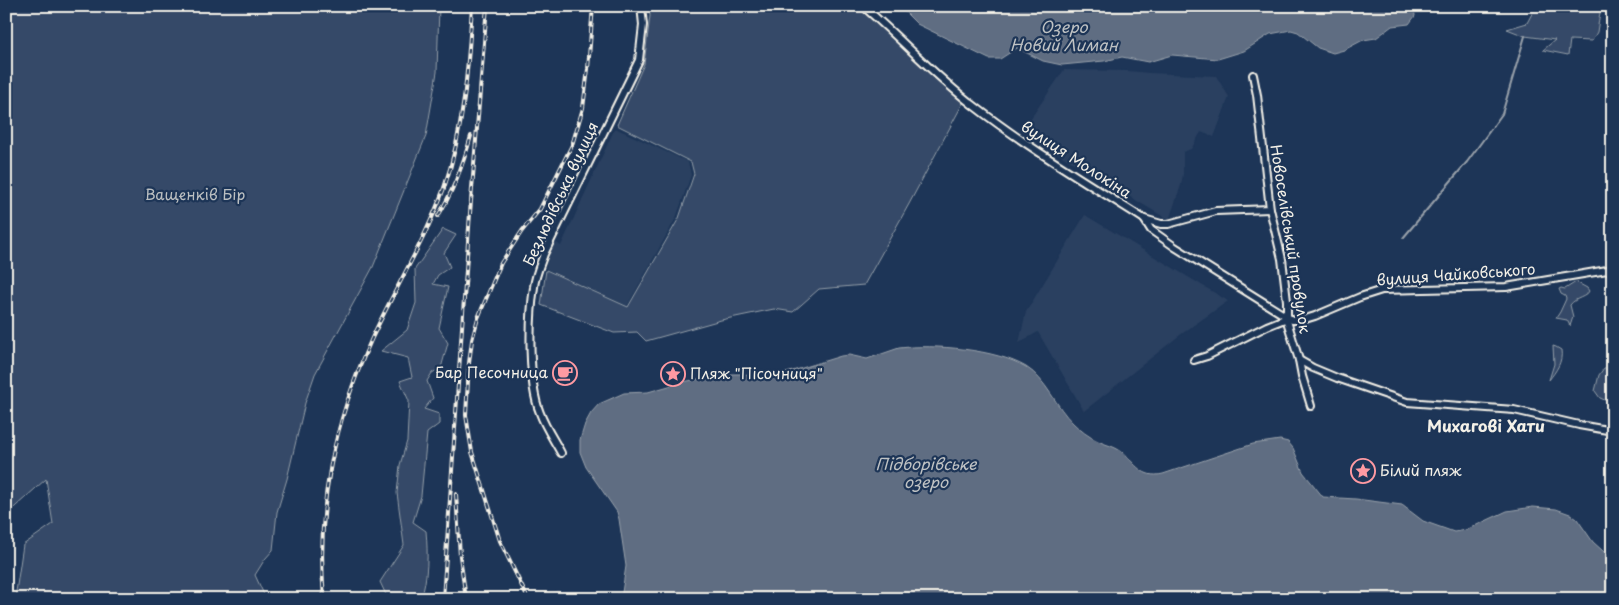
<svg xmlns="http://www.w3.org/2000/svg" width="1619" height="605" font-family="'Playpen Sans',sans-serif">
	<rect width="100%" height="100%" fill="#1d3557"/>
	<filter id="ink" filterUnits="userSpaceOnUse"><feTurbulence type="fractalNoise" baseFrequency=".02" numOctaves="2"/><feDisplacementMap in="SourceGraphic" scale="10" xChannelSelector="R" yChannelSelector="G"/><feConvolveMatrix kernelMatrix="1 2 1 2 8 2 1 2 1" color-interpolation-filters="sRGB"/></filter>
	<g filter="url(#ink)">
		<g fill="#2a4060">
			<polygon points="1064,70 1128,71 1149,73 1216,76 1229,97 1214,137 1201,132 1191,149 1183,152 1183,174 1181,185 1169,220 1055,152 1024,128"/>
			<polygon points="615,128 688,162 691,175 676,218 627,306 546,269 548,257 555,242 561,246"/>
			<polygon points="1085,215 1228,301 1180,335 1084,411 1038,332 1019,343 1026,312"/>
			<polygon points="557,590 571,595 579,599 543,599"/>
		</g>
		<g fill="#354a67" stroke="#949ea8">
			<polygon points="6,6 439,6 437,72 426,136 373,267 315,374 305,403 287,479 277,512 273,550 265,559 255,575 266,599 20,599 16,592 23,545 53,524 46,479 6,515"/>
			<polygon points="649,6 859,6 963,103 909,204 864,285 819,289 793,312 774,309 721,320 646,341 637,332 614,333 541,305 546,270 628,307 679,218 694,174 691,162 617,125 644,64 650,16"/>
			<polygon points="1536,6 1601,6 1597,32 1592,41 1570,40 1568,55 1543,50 1555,40 1525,36 1507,29 1527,23"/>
			<path d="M 443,229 L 456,235 L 444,253 L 450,267 L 438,275 L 433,284 L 448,287 L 439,328 L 448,343 L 441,368 L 432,373 L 427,381 L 433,398 L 424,409 L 439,414 L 439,424 L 427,433 L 421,496 L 413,522 L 426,531 C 428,554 428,577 421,599 L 388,599 L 380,582 L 404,545 L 397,493 L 400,465 L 407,441 L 409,401 L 400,381 L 412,377 L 408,358 L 381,351 L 407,330 L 416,303 L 415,269 Z"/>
			<path d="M 1576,282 L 1587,288 L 1589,291 C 1586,298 1576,297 1570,305 L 1573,317 L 1570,326 L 1567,320 L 1556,318 L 1560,312 L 1566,299 L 1565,296 L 1561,294 L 1559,289 L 1561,288 L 1565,289 Z"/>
			<path d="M 1553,346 L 1556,347 L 1561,350 C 1563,362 1556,371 1549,380 L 1554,364 Z"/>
			<polygon points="1604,368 1607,368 1613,373 1613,397 1607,401 1600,398 1595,391 1599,375"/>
		</g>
		<g fill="#5e6d82" stroke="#9aa2ab">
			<polygon points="899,6 1414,6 1415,16 1409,24 1392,26 1376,38 1363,40 1344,50 1333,53 1318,48 1298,32 1291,30 1270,34 1244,51 1218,59 1172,55 1148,62 1122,57 1104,61 1062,65 1043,61 1017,48 1000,59 989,59 917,24"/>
			<path d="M 899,348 C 935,344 995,349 1026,367 C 1046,379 1056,407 1073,423 C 1080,430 1089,437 1098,441 C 1106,445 1114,446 1122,452 C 1136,464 1142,479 1163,474 L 1253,444 L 1280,440 L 1288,442 L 1293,448 L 1303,472 L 1323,497 L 1356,499 L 1402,505 L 1423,521 L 1454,532 L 1466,530 L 1507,511 L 1533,507 L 1556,509 L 1570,514 L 1577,519 L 1593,542 L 1613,560 L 1613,599 L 621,599 L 626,566 L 619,519 L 617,512 L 586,467 L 580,452 L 580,440 L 585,424 L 591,413 L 599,404 L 624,393 L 648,392 L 683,382 L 723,374 L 744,374 L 773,377 L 841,356 L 849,355 L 867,359 Z"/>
		</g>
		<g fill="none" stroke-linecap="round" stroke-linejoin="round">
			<polyline stroke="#9aa2ab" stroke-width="2" points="1403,238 1467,162 1502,114 1525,36"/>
			<defs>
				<g id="street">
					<path d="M 863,6 C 900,38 934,75 973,105 C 1027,147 1086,182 1144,219 L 1151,230 L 1175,247 L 1292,320 L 1302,320 L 1315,316 L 1360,297 L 1382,290 L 1506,287 L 1613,269"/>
					<polyline points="1253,75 1257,95 1270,209 1282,259 1287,301 1287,321 1299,360 1302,376 1311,406"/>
					<polyline points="1144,219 1161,224 1168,224 1216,211 1270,209"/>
					<polyline points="1194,360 1207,356 1267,326 1287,318"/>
					<polyline points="1299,360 1313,368 1337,378 1407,402 1514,410 1579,425 1613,431"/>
					<path d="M 561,453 C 554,440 545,427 540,413 C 528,383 529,319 534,287 C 535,276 540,265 544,254 L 639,60 L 643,25 L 641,6"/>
				</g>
			</defs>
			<use href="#street" stroke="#f4f1e8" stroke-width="10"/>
			<use href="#street" stroke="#1d3557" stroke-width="6"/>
			<defs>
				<g id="rail">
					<path d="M 438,216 C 454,190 463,165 471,136"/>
					<polyline points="456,494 460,556 466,599"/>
					<path d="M 324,599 C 316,506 334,422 372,338 C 395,288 425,241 444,188 C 464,130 468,68 472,6"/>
					<polyline points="443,599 470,213 487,6"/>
					<polyline points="528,599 500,541 472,452 466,415 469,363 472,340 478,318 501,263 522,231 540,209 572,145 583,108 588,69 593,6"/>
				</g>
			</defs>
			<use href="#rail" stroke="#f4f1e8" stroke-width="4"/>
			<use href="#rail" stroke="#1d3557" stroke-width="2" stroke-dasharray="5.5" stroke-linecap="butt"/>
		</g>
	</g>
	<defs>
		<symbol id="cafe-ring" viewBox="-11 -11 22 22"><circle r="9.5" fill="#1d3557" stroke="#ff9aa2" stroke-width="1.5"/><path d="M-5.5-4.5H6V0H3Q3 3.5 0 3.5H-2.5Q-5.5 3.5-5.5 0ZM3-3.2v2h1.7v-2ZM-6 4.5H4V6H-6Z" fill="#ff9aa2"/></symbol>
		<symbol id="sight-ring" viewBox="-11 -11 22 22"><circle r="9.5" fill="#1d3557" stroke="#ff9aa2" stroke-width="1.5"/><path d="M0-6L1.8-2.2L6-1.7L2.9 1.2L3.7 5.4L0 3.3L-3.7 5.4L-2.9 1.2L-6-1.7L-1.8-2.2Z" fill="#ff9aa2"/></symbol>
	</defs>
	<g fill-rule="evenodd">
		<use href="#cafe-ring" x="551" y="359" width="28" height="28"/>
		<use href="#sight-ring" x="659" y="360" width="28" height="28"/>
		<use href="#sight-ring" x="1349" y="457" width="28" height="28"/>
	</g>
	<g text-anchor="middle" stroke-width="4.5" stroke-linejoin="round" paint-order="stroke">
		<g font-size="15" fill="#f4f1e8" stroke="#1d3557">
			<text transform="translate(1076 160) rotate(33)" y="5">вулиця Молокіна</text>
			<text transform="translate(561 194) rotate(-65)" y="5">Безлюдівська вулиця</text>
			<text transform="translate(1290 239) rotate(81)" y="5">Новоселівський провулок</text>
			<text transform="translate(1456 275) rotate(-4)" y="5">вулиця Чайковського</text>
		</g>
		<g font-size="15" fill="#bbbfc1" stroke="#1d3557">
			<text x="195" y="200">Ващенків Бір</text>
		</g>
		<g font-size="15" fill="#f4f1e8" stroke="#1d3557" text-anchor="start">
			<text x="548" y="378" text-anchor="end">Бар Песочница</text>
			<text x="690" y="379">Пляж "Пісочниця"</text>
			<text x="1380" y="476">Білий пляж</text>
		</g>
		<g font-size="16" font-style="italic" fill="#c0c3c4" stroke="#1d3557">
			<text x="1064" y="33">Озеро<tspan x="1064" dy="18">Новий Лиман</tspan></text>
			<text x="926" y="470">Підборівське<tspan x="926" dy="18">озеро</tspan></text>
		</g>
		<g font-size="16" font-weight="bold" fill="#f4f1e8" stroke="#1d3557">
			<text x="1486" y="432">Михагові Хати</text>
		</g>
	</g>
	<rect width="1619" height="605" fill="none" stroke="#1d3557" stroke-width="25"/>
	<rect x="12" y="12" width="1594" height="580" fill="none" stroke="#f4f1e8" stroke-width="2" filter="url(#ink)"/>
</svg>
